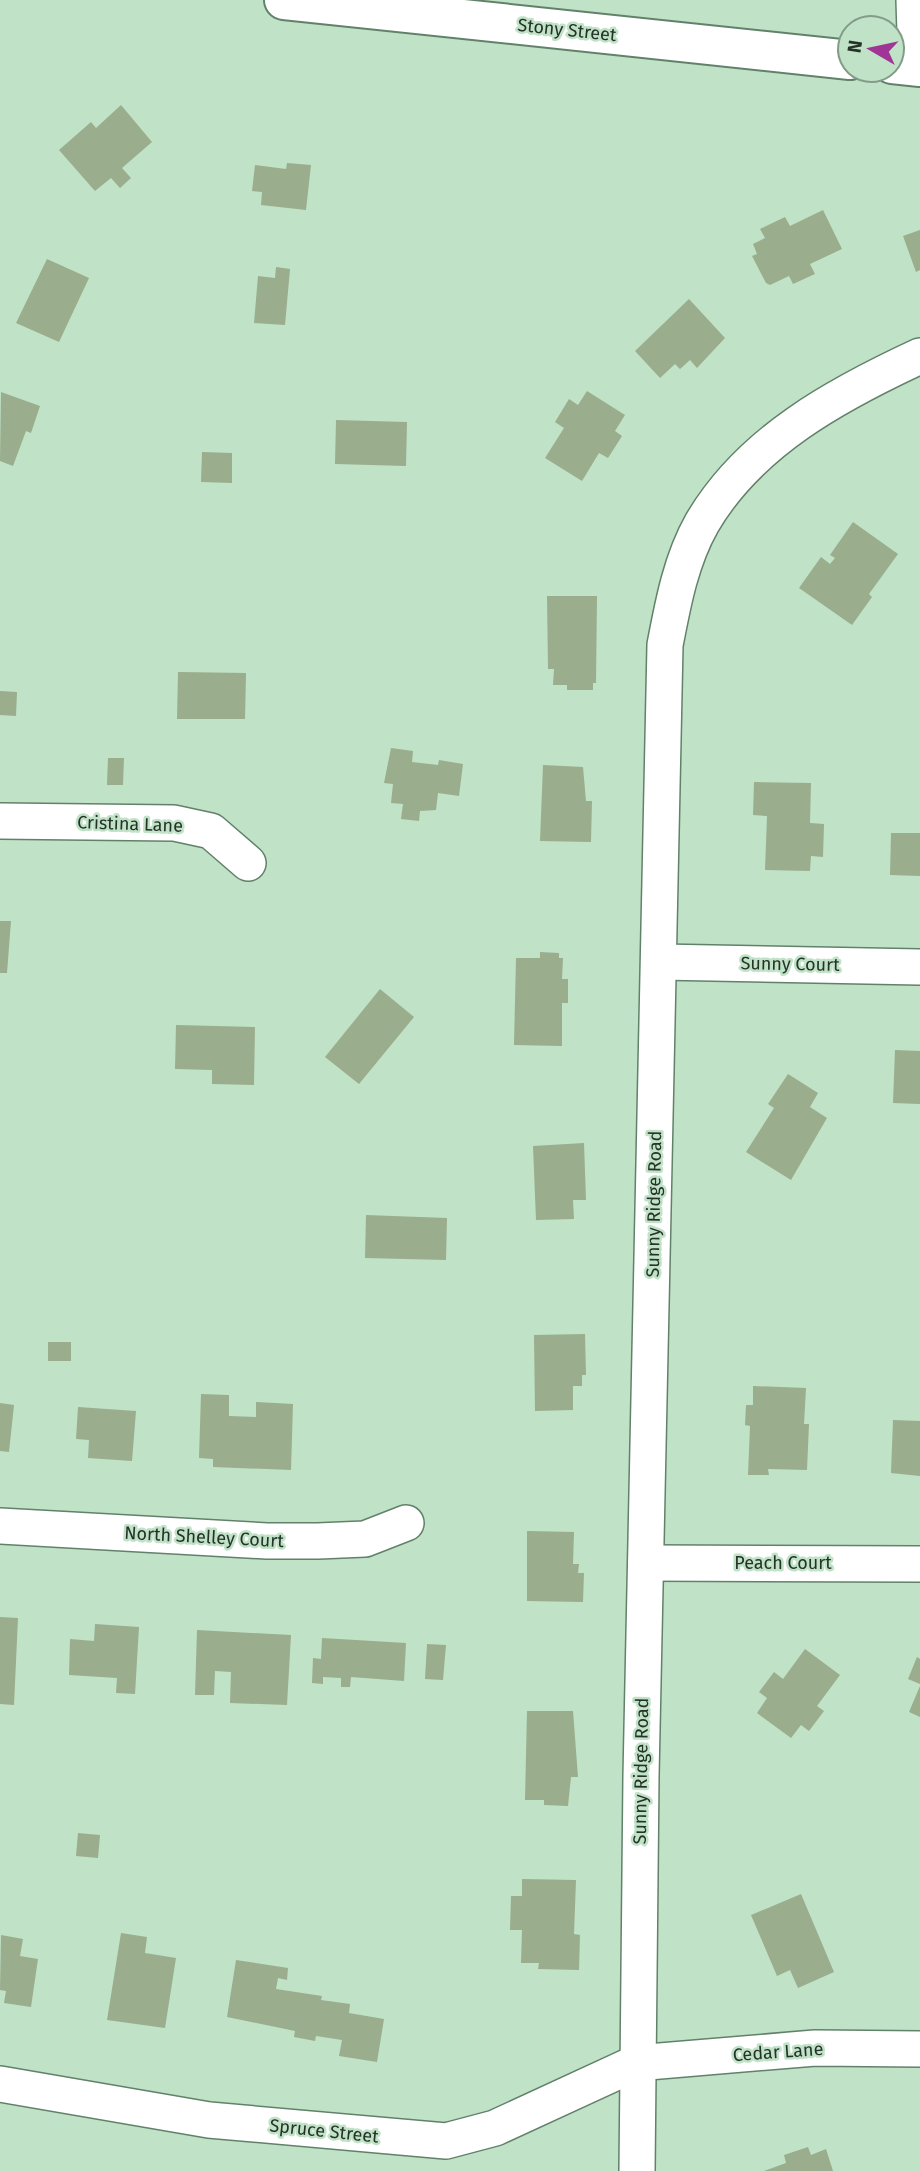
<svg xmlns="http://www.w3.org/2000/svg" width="920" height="2171" font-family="'Fira Sans',sans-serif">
	<rect width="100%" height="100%" fill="#c0e2c7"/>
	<g fill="#9aad8c">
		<polygon points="121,105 152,142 122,168 131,178 120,188 111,178 95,191 59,150 91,122 96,128"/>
		<polygon points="287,163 311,165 306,210 261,205 262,192 252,191 255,165 286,169"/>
		<polygon points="823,210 842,249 810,264 815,274 793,284 789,276 770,285 766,283 752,256 757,254 753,244 765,238 760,229 785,217 790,226"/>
		<polygon points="920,230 920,270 916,272 903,236"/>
		<polygon points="47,259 89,278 59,342 16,323"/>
		<polygon points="276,267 290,269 285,325 254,323 258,276 275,278"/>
		<polygon points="689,299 725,338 697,368 690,360 680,369 675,364 660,378 635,351"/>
		<polygon points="587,391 625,415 615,431 622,436 608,458 599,453 582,481 545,458 564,428 555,422 569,399 578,405"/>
		<polygon points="1,392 40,406 31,433 26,431 13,466 0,461"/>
		<polygon points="336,420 407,422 406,466 335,464"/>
		<polygon points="202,452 232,453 232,483 201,482"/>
		<polygon points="853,522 898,554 869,594 872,597 852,625 799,588 821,557 830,564 835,558 830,555"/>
		<polygon points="547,596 597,596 596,683 593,683 593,690 567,690 567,685 553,685 554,669 548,669"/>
		<polygon points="178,672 246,673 245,719 177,719"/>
		<polygon points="0,691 17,692 16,716 0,715"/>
		<polygon points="391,748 413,751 412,762 438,765 439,760 463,764 459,796 438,793 436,810 420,811 419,821 401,819 403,804 391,803 393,784 384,783"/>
		<polygon points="108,758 124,758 123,785 107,785"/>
		<polygon points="543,765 583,767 586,801 592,801 591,842 540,841"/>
		<polygon points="754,782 811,783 810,823 824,824 823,857 811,856 810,871 765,870 767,816 753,815"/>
		<polygon points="891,833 920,833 920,876 890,875"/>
		<polygon points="0,921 11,921 7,973 0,973"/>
		<polygon points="540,952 559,953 559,958 563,958 562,979 568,979 568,1003 562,1003 562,1046 514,1045 516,958 540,958"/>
		<polygon points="380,989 414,1017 359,1084 325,1057"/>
		<polygon points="176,1025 255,1027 254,1085 212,1084 212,1070 175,1069"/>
		<polygon points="895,1050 920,1051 920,1104 893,1103"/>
		<polygon points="788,1074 818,1093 810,1107 827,1118 791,1180 746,1152 774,1108 768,1104"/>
		<polygon points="584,1143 586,1200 573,1200 574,1219 536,1220 533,1146"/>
		<polygon points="366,1215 447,1218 446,1260 365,1258"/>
		<polygon points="585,1334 586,1375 582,1375 582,1386 573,1386 573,1410 535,1411 534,1335"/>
		<rect x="48" y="1342" width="23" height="19"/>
		<polygon points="753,1386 806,1388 804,1424 809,1424 807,1470 768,1469 769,1475 748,1475 750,1426 745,1425 746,1405 753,1405"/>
		<polygon points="201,1394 229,1395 229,1416 256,1417 256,1402 293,1404 291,1470 213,1467 213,1459 199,1458"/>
		<polygon points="0,1403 14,1405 9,1452 0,1451"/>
		<polygon points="78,1407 136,1411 132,1461 88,1458 89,1440 76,1439"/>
		<polygon points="893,1420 920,1421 920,1476 891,1473"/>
		<polygon points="527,1531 574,1532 573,1564 579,1564 578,1573 584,1573 583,1602 527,1601"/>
		<polygon points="0,1617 18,1618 14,1705 0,1704"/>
		<polygon points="95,1624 139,1627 135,1694 116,1693 117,1678 69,1675 70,1639 94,1641"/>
		<polygon points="197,1630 291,1635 287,1705 230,1703 231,1672 215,1671 214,1695 195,1695"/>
		<polygon points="322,1638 406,1643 404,1681 351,1677 350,1687 341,1687 341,1678 323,1677 323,1684 312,1683 313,1658 321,1659"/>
		<polygon points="427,1644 446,1645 443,1680 425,1679"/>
		<polygon points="805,1649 840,1675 817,1706 824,1711 809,1731 801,1725 791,1738 757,1713 767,1698 759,1692 774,1672 783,1679"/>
		<polygon points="917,1657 920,1659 920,1684 908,1679"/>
		<polygon points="920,1686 920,1717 909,1712"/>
		<polygon points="527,1711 573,1711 578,1777 571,1777 568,1806 544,1805 544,1800 525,1800"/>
		<polygon points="78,1833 100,1835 98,1858 76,1856"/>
		<polygon points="522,1879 576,1880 574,1934 580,1935 579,1970 538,1969 539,1963 521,1963 522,1930 510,1930 511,1896 522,1896"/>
		<polygon points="801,1894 834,1972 798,1988 790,1970 777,1976 751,1915"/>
		<polygon points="121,1933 147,1937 145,1953 176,1958 165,2028 107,2020"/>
		<polygon points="1,1935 23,1939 20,1956 38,1959 31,2007 4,2003 6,1991 0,1990"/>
		<polygon points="236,1960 288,1968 287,1980 278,1978 276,1989 322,1996 321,2000 350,2004 349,2013 384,2019 377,2062 339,2056 342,2040 316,2036 315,2041 294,2037 295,2031 227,2017"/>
		<polygon points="808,2147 811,2155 826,2149 833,2171 764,2171 786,2163 784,2155"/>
	</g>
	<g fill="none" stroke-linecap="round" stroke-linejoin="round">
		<defs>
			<g id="minor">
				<polyline points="914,0 916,67"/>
				<polyline points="0,821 174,823 211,831 248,863"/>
				<polyline points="660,962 920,967"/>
				<polyline points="0,1526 267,1541 318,1541 365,1539 406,1523"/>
				<polyline points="646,1563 920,1564"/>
				<polyline points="0,2084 209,2120 446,2141 495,2128 636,2063 815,2048 920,2049"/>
				<path d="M 637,2171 L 641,1776 L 665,645 C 673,603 681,560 702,523 C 750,441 838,394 920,356"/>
			</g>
			<g id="tertiary">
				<polyline points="284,0 850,60"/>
				<polyline points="892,64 920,67"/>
			</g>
		</defs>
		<use href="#minor" stroke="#62816a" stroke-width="38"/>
		<use href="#tertiary" stroke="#62816a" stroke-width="42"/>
		<use href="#minor" stroke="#fff" stroke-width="35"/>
		<use href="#tertiary" stroke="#fff" stroke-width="38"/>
	</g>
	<g text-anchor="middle" stroke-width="5" stroke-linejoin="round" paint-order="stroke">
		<g font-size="18" fill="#253228" stroke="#c0e2c7">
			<text transform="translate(567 30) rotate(6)" y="6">Stony Street</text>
			<text transform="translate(130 824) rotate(2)" y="6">Cristina Lane</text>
			<text transform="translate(790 964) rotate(1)" y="6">Sunny Court</text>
			<text transform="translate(654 1204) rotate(-89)" y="6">Sunny Ridge Road</text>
			<text transform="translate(204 1537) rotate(3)" y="6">North Shelley Court</text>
			<text x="783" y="1569">Peach Court</text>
			<text transform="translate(641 1771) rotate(-89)" y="6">Sunny Ridge Road</text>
			<text transform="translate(778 2052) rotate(-4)" y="6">Cedar Lane</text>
			<text transform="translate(324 2131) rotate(6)" y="6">Spruce Street</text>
		</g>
	</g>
	<g transform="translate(871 49) rotate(279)"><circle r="33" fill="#c0e2c7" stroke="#829c87" stroke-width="2"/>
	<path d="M0-5L12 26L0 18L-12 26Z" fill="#a03596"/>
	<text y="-10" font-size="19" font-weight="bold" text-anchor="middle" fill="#253228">N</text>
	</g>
</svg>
